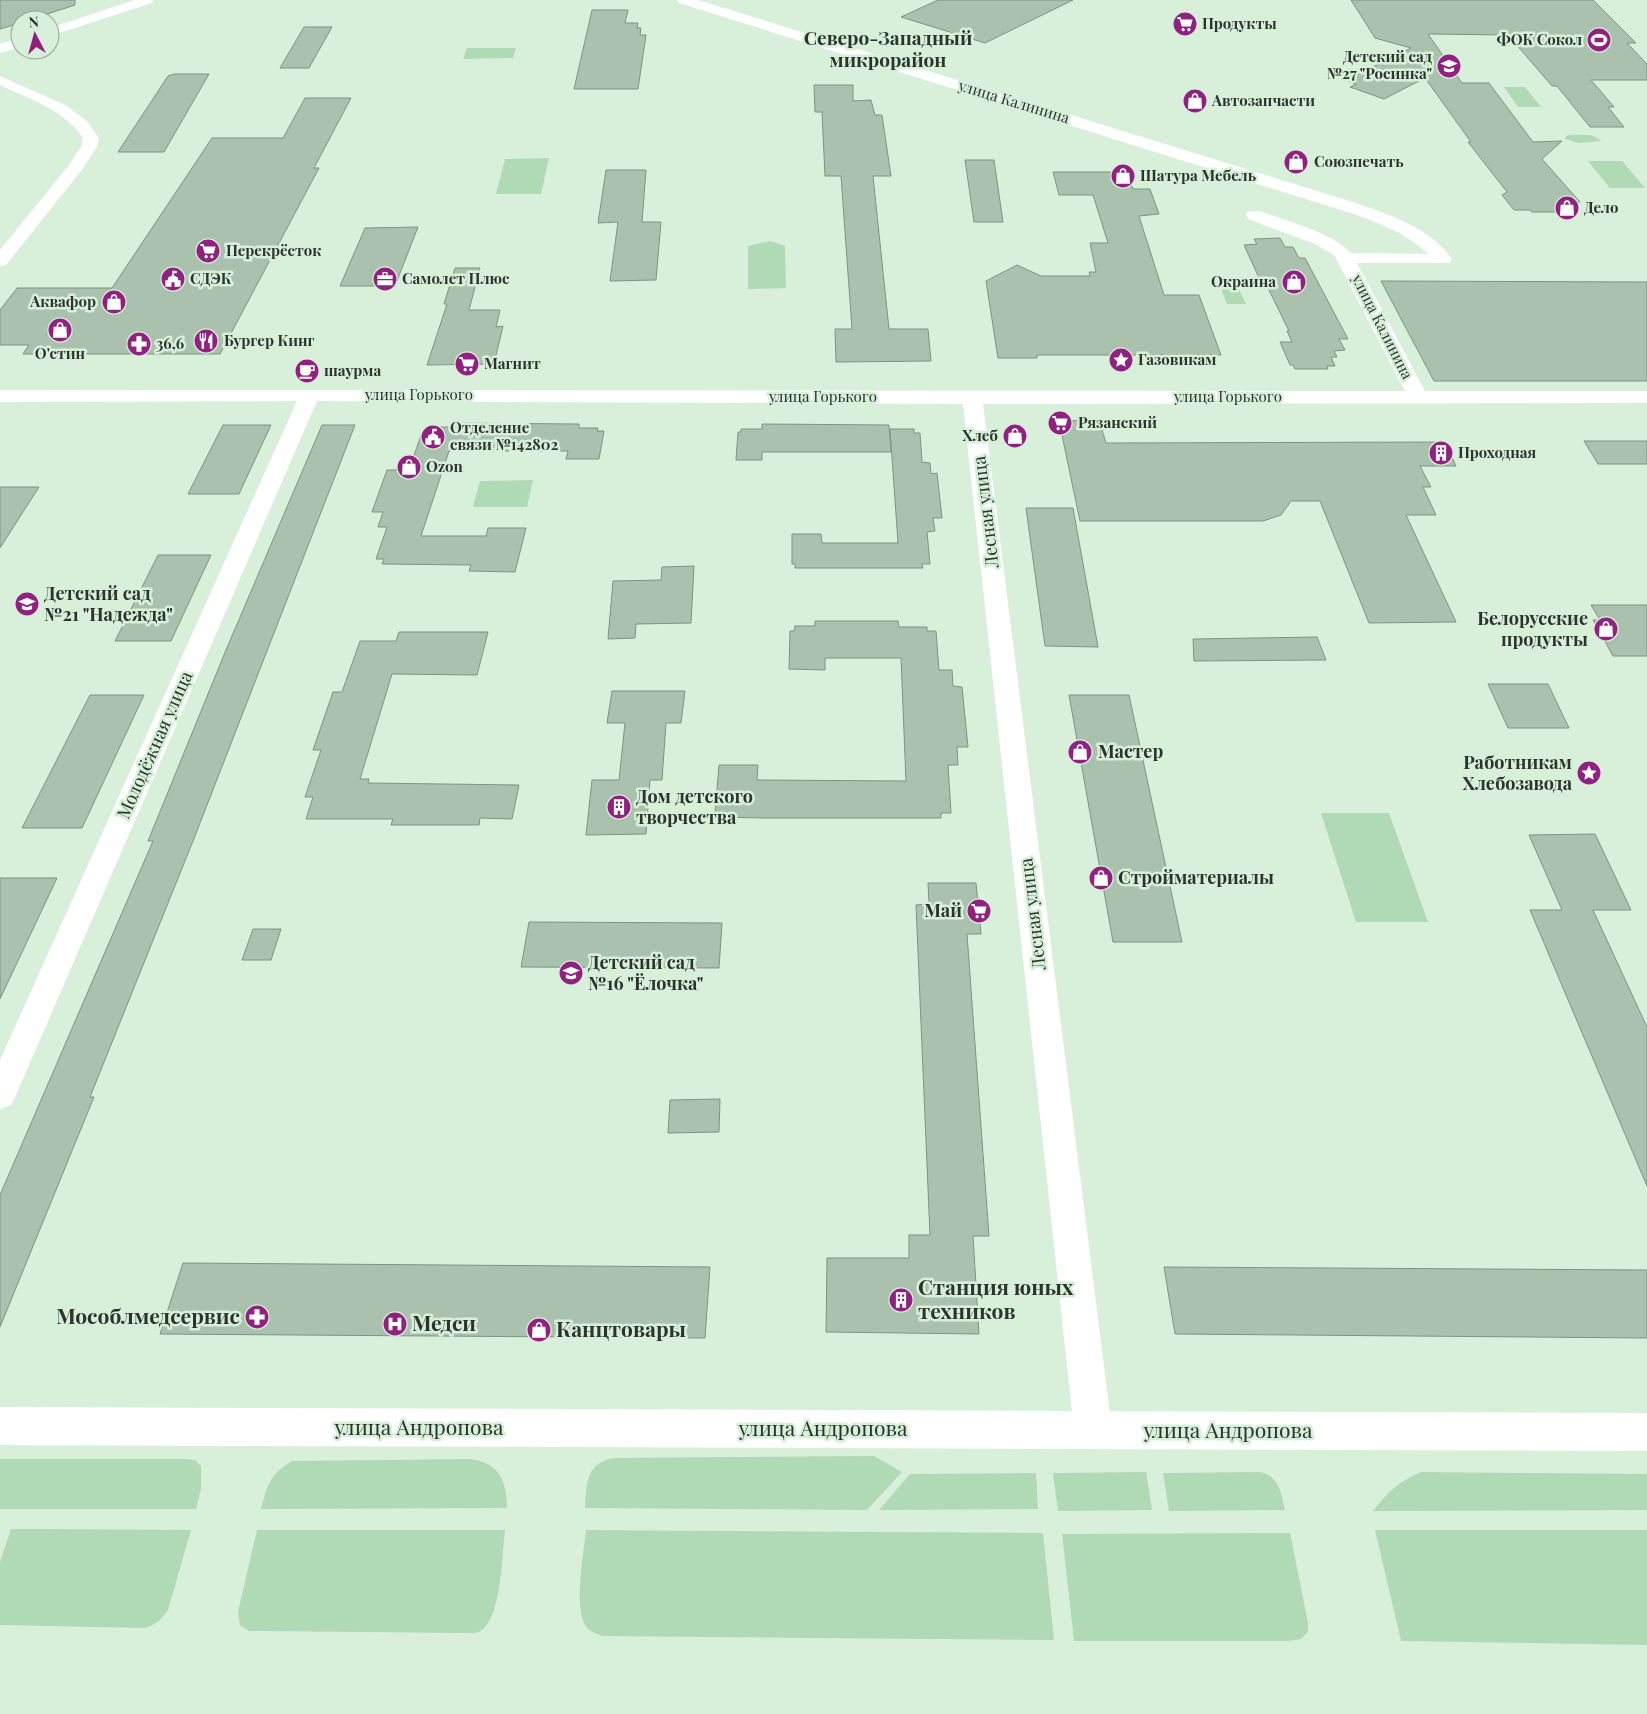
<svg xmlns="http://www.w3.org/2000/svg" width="1647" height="1714" font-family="'Playfair Display',serif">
	<rect width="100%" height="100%" fill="#d8f0da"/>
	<g fill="#b0dab6">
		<polygon points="467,48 516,48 513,58 463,59"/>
		<polygon points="1504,87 1525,87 1541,107 1518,107"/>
		<path d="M 1570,135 C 1581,135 1594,133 1601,141 L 1579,143 L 1565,139 L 1566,136 Z"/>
		<polygon points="549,158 541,194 496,194 505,159"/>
		<polygon points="1588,161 1622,161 1645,188 1610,188"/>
		<polygon points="770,241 785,246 786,288 748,289 748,246"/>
		<polygon points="1221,289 1239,289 1246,304 1227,304"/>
		<polygon points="533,480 527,507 473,507 480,481"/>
		<polygon points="1321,813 1389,813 1428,922 1356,922"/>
		<path d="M 874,1456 L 902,1472 L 867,1510 L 585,1508 C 587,1484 585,1464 613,1458 Z"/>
		<polygon points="0,1459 185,1459 195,1460 201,1466 201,1489 196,1509 0,1509"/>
		<path d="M 469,1459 C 499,1462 507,1480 507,1508 L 261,1509 C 267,1486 270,1474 292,1461 Z"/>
		<polygon points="1146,1472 1152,1510 1058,1511 1053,1473"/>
		<path d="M 1259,1472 C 1279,1475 1281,1493 1285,1510 L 1169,1511 L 1163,1473 Z"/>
		<path d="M 1421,1472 L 1647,1474 L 1647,1510 L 1373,1511 C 1387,1492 1400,1481 1421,1472 Z"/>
		<polygon points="1036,1473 1038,1509 879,1510 910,1474"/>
		<path d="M 11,1529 L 35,1529 L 191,1530 L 168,1610 C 161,1620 156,1625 144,1628 L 0,1625 L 0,1562 Z"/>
		<path d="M 257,1530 L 505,1530 C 502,1553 502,1621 479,1632 C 476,1633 470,1633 467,1633 L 249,1631 L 240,1625 L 238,1612 Z"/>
		<path d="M 586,1530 L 1043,1533 L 1054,1640 L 602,1636 C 598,1634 591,1632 588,1629 C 572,1613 584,1552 586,1530 Z"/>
		<polygon points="1647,1530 1647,1645 1401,1641 1375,1530"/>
		<polygon points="1290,1533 1308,1623 1308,1632 1301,1639 1288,1641 1074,1641 1062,1534"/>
	</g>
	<g fill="#aac2ad" stroke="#7d9480">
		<polygon points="0,0 75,0 75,5 29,20 20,20 20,23 0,29"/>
		<polygon points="938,0 1073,0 985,43 901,17"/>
		<polygon points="1351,0 1593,0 1636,43 1627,43 1647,64 1647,80 1591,80 1614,107 1608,107 1624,127 1590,127 1557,86 1552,86 1508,35 1428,34 1462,83 1489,83 1533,142 1562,141 1542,159 1580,202 1561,202 1569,212 1532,212 1530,210 1514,210 1502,195 1507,192 1468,142 1471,142 1425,78 1384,99 1350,87 1356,84 1346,80 1411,48 1375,38"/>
		<polygon points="592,10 628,10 625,23 638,23 637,28 641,28 640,35 646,35 638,89 574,89"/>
		<polygon points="304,27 332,27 309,68 280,68"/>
		<polygon points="174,74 209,74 164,152 118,152 168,76"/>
		<polygon points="814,85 853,85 853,101 871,100 875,115 882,115 891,176 873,176 889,329 928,329 931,361 836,362 835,329 852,329 841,176 825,176 822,112 815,112"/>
		<polygon points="305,98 351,98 314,168 319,168 220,354 23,354 29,345 0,345 0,310 17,288 112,288 212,138 283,138"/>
		<polygon points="965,160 994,160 1003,222 974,222"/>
		<polygon points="606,170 646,170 642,222 661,222 656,280 610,281 618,222 598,223"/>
		<polygon points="1053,172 1126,172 1133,189 1150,189 1159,214 1139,216 1164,295 1199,295 1221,355 1037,355 1037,358 998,358 986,281 1017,265 1041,276 1090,276 1089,272 1096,272 1090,243 1108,243 1093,195 1059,195"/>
		<polygon points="418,227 395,286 340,286 365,228"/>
		<polygon points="1280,238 1285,247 1293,247 1299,258 1305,258 1348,339 1339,339 1345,350 1334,351 1337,357 1331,357 1335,366 1327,366 1328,369 1295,369 1293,365 1290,365 1280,342 1292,342 1287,331 1289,331 1265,282 1261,282 1244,245 1257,244 1254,239"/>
		<polygon points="455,268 480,268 469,310 500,310 496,327 503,326 494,364 427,365 447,304 444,304"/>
		<polygon points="1381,281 1647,282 1647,381 1434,381"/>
		<polygon points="1099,420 1106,443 1445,442 1456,466 1420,466 1431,487 1423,487 1436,515 1406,515 1456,622 1369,623 1320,501 1291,501 1281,515 1263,521 1080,521 1059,421"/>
		<polygon points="451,423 579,424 579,428 598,428 597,431 604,431 599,459 566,459 568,451 449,451 421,536 486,536 488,528 526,528 515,572 469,571 471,565 382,564 384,559 376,559 387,527 378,527 383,512 372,512 387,470 397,470 402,458 413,458 423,430 427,430 428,427 450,427"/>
		<polygon points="762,424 889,425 891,452 762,452 762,460 736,460 738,432 741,432 741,429 762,429"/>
		<polygon points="223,425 271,425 239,494 188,494"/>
		<polygon points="322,425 355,425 193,841 90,1097 94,1097 0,1327 0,1195 153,841 148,841 226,650"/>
		<polygon points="890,429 914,429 914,433 920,433 922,462 930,463 931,474 937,473 942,518 933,518 935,531 927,532 930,564 922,564 923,568 795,568 795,564 792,564 792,534 821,534 822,543 898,543"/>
		<polygon points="1584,441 1647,441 1647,464 1598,464"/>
		<polygon points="0,487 39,487 0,548"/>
		<polygon points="1026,508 1073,508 1098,647 1045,646"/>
		<polygon points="158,555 211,555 171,641 115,641"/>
		<polygon points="694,566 691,623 636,624 635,638 608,639 613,581 661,580 662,567"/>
		<polygon points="1591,605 1647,605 1647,656 1613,656 1593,620 1600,620"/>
		<polygon points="815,621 898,621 899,627 927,627 927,631 936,631 939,670 952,670 953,686 962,687 968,747 957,747 958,765 948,765 951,813 941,813 941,818 764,818 719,817 720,812 715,812 719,765 758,765 757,780 906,781 901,658 825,658 825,670 789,669 790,631 794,631 795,626 815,626"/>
		<polygon points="399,632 488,632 477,675 392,674 360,779 369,779 368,783 519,785 512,819 480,818 479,825 391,825 393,819 306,819 313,797 305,797 321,750 313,750 333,692 342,692 360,641 396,641"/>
		<polygon points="1317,637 1326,660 1194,661 1193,639"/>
		<polygon points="1488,684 1548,684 1569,728 1508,728"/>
		<polygon points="612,691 685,691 681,723 666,723 662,780 650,780 646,834 586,835 592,780 619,780 625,723 607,723"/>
		<polygon points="90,695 144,695 82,828 22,828"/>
		<polygon points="1069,695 1129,695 1182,942 1113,942"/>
		<polygon points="1595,834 1631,910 1593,910 1647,1027 1647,1186 1530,910 1562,910 1529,835"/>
		<polygon points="0,878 57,878 0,999"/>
		<polygon points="928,883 976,883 981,934 967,934 989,1236 973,1236 979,1334 826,1332 827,1258 909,1258 909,1235 930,1235 916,905 929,904"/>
		<polygon points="529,922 722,923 719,968 521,967"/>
		<polygon points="253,929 281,929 271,960 242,960"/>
		<polygon points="720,1099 719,1132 668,1133 670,1100"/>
		<polygon points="183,1263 710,1267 705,1338 160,1334"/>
		<polygon points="1164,1267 1647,1270 1647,1338 1175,1334"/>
	</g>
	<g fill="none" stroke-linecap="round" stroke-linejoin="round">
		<g fill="#fff" fill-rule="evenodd">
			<path d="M 677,0 L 698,0 L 1353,202 C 1388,214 1430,227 1452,259 L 1449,263 L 1357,263 L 1425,391 L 1647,391 L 1647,403 L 983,404 L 1112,1430 L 1106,1443 L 1093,1449 L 1080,1443 L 1074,1430 L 963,404 L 317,401 L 16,1095 L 11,1105 L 0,1109 L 0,1060 L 297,401 L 0,402 L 0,390 L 1405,391 L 1334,255 L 1315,244 L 1248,219 L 1246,215 L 1248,211 L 1260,211 C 1281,219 1338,235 1350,253 L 1428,254 C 1404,231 1372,220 1341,210 L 679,3 Z"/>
			<path d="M 0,76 L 67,106 L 87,121 L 99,138 L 97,147 L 81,171 L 6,265 L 0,266 L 0,250 L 69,165 L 81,147 L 83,138 C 65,110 29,99 0,85 Z"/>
		</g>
		<g fill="#fff" fill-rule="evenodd">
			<polygon points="134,0 154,0 152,3 50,36 50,28"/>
			<polygon points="20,38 20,47 0,53 0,44"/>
			<polygon points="0,1407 1647,1413 1647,1451 0,1445"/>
		</g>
	</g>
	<defs>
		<symbol id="supermarket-disc" viewBox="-11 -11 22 22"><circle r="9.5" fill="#912080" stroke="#d8f0da"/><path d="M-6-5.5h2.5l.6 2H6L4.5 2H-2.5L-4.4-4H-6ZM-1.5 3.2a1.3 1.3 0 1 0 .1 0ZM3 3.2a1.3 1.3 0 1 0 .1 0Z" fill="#fff"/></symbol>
		<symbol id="stadium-disc" viewBox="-11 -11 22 22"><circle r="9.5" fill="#912080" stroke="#d8f0da"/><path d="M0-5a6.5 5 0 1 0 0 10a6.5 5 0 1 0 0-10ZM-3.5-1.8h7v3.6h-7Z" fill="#fff"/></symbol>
		<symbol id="school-disc" viewBox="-11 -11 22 22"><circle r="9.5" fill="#912080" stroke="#d8f0da"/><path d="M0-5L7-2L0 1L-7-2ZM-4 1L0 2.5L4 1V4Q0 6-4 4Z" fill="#fff"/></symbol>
		<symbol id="shop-disc" viewBox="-11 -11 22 22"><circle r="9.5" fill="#912080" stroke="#d8f0da"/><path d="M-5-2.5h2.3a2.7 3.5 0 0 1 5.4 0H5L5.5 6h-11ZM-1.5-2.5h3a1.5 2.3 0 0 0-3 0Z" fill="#fff"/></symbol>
		<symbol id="civic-disc" viewBox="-11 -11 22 22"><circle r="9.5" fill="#912080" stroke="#d8f0da"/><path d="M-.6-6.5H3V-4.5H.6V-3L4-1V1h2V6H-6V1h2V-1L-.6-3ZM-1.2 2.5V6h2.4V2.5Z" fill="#fff"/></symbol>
		<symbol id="office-disc" viewBox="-11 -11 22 22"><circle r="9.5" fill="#912080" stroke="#d8f0da"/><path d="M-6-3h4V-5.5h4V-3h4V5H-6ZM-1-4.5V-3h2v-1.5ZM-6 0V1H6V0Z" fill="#fff"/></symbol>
		<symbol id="restaurant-disc" viewBox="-11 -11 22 22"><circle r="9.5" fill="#912080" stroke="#d8f0da"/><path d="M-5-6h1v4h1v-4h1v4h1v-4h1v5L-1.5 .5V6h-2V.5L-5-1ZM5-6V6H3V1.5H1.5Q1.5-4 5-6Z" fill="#fff"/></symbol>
		<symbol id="pharmacy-disc" viewBox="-11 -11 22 22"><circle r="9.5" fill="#912080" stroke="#d8f0da"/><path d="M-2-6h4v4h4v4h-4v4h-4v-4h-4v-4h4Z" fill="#fff"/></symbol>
		<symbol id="sight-disc" viewBox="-11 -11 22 22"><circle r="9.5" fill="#912080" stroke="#d8f0da"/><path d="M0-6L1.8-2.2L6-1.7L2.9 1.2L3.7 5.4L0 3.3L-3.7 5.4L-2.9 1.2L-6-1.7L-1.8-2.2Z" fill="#fff"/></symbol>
		<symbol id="cafe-disc" viewBox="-11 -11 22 22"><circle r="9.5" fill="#912080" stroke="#d8f0da"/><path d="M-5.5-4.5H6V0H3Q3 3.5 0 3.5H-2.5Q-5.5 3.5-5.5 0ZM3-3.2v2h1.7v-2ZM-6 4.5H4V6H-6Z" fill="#fff"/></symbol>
		<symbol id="building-disc" viewBox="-11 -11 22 22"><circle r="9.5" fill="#912080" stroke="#d8f0da"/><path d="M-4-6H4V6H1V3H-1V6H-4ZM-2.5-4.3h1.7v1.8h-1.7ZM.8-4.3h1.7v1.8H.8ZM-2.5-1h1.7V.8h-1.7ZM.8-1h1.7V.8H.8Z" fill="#fff"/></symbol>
		<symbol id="hospital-disc" viewBox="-11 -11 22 22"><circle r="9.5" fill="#912080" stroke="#d8f0da"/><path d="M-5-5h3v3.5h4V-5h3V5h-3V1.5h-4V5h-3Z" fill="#fff"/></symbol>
	</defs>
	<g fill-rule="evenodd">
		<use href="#supermarket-disc" x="1171" y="10" width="28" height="28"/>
		<use href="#stadium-disc" x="1585" y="26" width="28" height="28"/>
		<use href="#school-disc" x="1435" y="52" width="28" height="28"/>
		<use href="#shop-disc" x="1181" y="87" width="28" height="28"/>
		<use href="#shop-disc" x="1282" y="148" width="28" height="28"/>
		<use href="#shop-disc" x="1109" y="162" width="28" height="28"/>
		<use href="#shop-disc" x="1553" y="194" width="28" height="28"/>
		<use href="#supermarket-disc" x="194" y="237" width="28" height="28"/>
		<use href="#civic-disc" x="159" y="265" width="28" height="28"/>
		<use href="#office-disc" x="371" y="265" width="28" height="28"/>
		<use href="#shop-disc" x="1280" y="268" width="28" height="28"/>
		<use href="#shop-disc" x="100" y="288" width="28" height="28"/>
		<use href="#shop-disc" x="46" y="316" width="28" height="28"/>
		<use href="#restaurant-disc" x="192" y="327" width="28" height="28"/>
		<use href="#pharmacy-disc" x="125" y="330" width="28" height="28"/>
		<use href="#sight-disc" x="1107" y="346" width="28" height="28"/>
		<use href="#supermarket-disc" x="453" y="350" width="28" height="28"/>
		<use href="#cafe-disc" x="293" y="357" width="28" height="28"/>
		<use href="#supermarket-disc" x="1046" y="409" width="28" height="28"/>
		<use href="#shop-disc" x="1001" y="422" width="28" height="28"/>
		<use href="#civic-disc" x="419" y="423" width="28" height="28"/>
		<use href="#building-disc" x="1427" y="439" width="28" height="28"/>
		<use href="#shop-disc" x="395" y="453" width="28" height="28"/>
		<use href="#school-disc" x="13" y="590" width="28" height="28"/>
		<use href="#shop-disc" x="1592" y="615" width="28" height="28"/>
		<use href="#shop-disc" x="1066" y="738" width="28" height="28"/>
		<use href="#sight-disc" x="1575" y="759" width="28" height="28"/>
		<use href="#building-disc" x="605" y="793" width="28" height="28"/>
		<use href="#shop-disc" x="1087" y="864" width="28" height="28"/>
		<use href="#supermarket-disc" x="965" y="897" width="28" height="28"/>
		<use href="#school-disc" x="557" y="959" width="28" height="28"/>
		<use href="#building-disc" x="887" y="1286" width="28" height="28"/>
		<use href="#pharmacy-disc" x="243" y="1303" width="28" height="28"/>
		<use href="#hospital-disc" x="381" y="1310" width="28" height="28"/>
		<use href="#shop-disc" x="525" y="1316" width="28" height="28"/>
	</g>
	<g text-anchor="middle" stroke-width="5" stroke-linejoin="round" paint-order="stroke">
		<g font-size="15" font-weight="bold" fill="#2b342c" stroke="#d8f0da" text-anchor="start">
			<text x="1202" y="29">Продукты</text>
			<text x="1582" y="45" text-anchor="end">ФОК Сокол</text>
			<text x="1432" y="62" text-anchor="end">Детский сад<tspan x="1432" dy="17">№27 "Росинка"</tspan></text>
			<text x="1212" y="106">Автозапчасти</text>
			<text x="1314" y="167">Союзпечать</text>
			<text x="1140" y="181">Шатура Мебель</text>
			<text x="1584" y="213">Дело</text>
			<text x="226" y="256">Перекрёсток</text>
			<text x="190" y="284">СДЭК</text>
			<text x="402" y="284">Самолет Плюс</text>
			<text x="1276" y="287" text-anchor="end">Окраина</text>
			<text x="96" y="307" text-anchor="end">Аквафор</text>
			<text x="224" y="346">Бургер Кинг</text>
			<text x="156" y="349">36,6</text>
			<text x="60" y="359" text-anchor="middle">О'стин</text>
			<text x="1138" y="365">Газовикам</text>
			<text x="484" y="369">Магнит</text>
			<text x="324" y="376">шаурма</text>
			<text x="1078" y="428">Рязанский</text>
			<text x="450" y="433">Отделение<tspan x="450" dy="17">связи №142802</tspan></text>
			<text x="998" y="441" text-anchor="end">Хлеб</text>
			<text x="1458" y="458">Проходная</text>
			<text x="426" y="472">Ozon</text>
		</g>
		<g font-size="15" fill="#2b342c" stroke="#d8f0da">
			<text transform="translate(1014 102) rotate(17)" y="5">улица Калинина</text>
			<text transform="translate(1382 327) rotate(63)" y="5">улица Калинина</text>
			<text x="419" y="400">улица Горького</text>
			<text x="823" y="402">улица Горького</text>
			<text x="1228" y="402">улица Горького</text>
		</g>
		<g font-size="18" fill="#2b342c" stroke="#d8f0da">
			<text transform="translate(986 512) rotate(-97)" y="6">Лесная улица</text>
			<text transform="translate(155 745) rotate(-66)" y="6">Молодёжная улица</text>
			<text transform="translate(1033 914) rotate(-97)" y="6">Лесная улица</text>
		</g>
		<g font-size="18" font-weight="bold" fill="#2b342c" stroke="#d8f0da" text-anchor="start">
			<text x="44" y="600">Детский сад<tspan x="44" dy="21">№21 "Надежда"</tspan></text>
			<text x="1588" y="625" text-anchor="end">Белорусские<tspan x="1588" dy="21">продукты</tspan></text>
			<text x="1098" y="758">Мастер</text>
			<text x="1572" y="769" text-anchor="end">Работникам<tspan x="1572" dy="21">Хлебозавода</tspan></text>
			<text x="636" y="803">Дом детского<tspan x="636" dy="21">творчества</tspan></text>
			<text x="1118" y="884">Стройматериалы</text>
			<text x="962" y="917" text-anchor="end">Май</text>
			<text x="588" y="969">Детский сад<tspan x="588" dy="21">№16 "Ёлочка"</tspan></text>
		</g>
		<g font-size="19" font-weight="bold" fill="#2b342c" stroke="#d8f0da">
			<text x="888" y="45">Северо-Западный<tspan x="888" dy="22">микрорайон</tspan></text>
		</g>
		<g font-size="21" font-weight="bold" fill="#2b342c" stroke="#d8f0da" text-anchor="start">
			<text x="918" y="1295">Станция юных<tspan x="918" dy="24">техников</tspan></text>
			<text x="240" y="1324" text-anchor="end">Мособлмедсервис</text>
			<text x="412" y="1331">Медси</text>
			<text x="556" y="1337">Канцтовары</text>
		</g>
		<g font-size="21" fill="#2b342c" stroke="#d8f0da">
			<text x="419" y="1435">улица Андропова</text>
			<text x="823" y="1436">улица Андропова</text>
			<text x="1228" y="1438">улица Андропова</text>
		</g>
	</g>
	<g transform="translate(35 35) rotate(354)"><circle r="24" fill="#d8f0da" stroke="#93a594"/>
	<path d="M0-4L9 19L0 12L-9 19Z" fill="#912080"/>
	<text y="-8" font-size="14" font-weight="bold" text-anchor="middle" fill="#2b342c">N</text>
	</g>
</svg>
